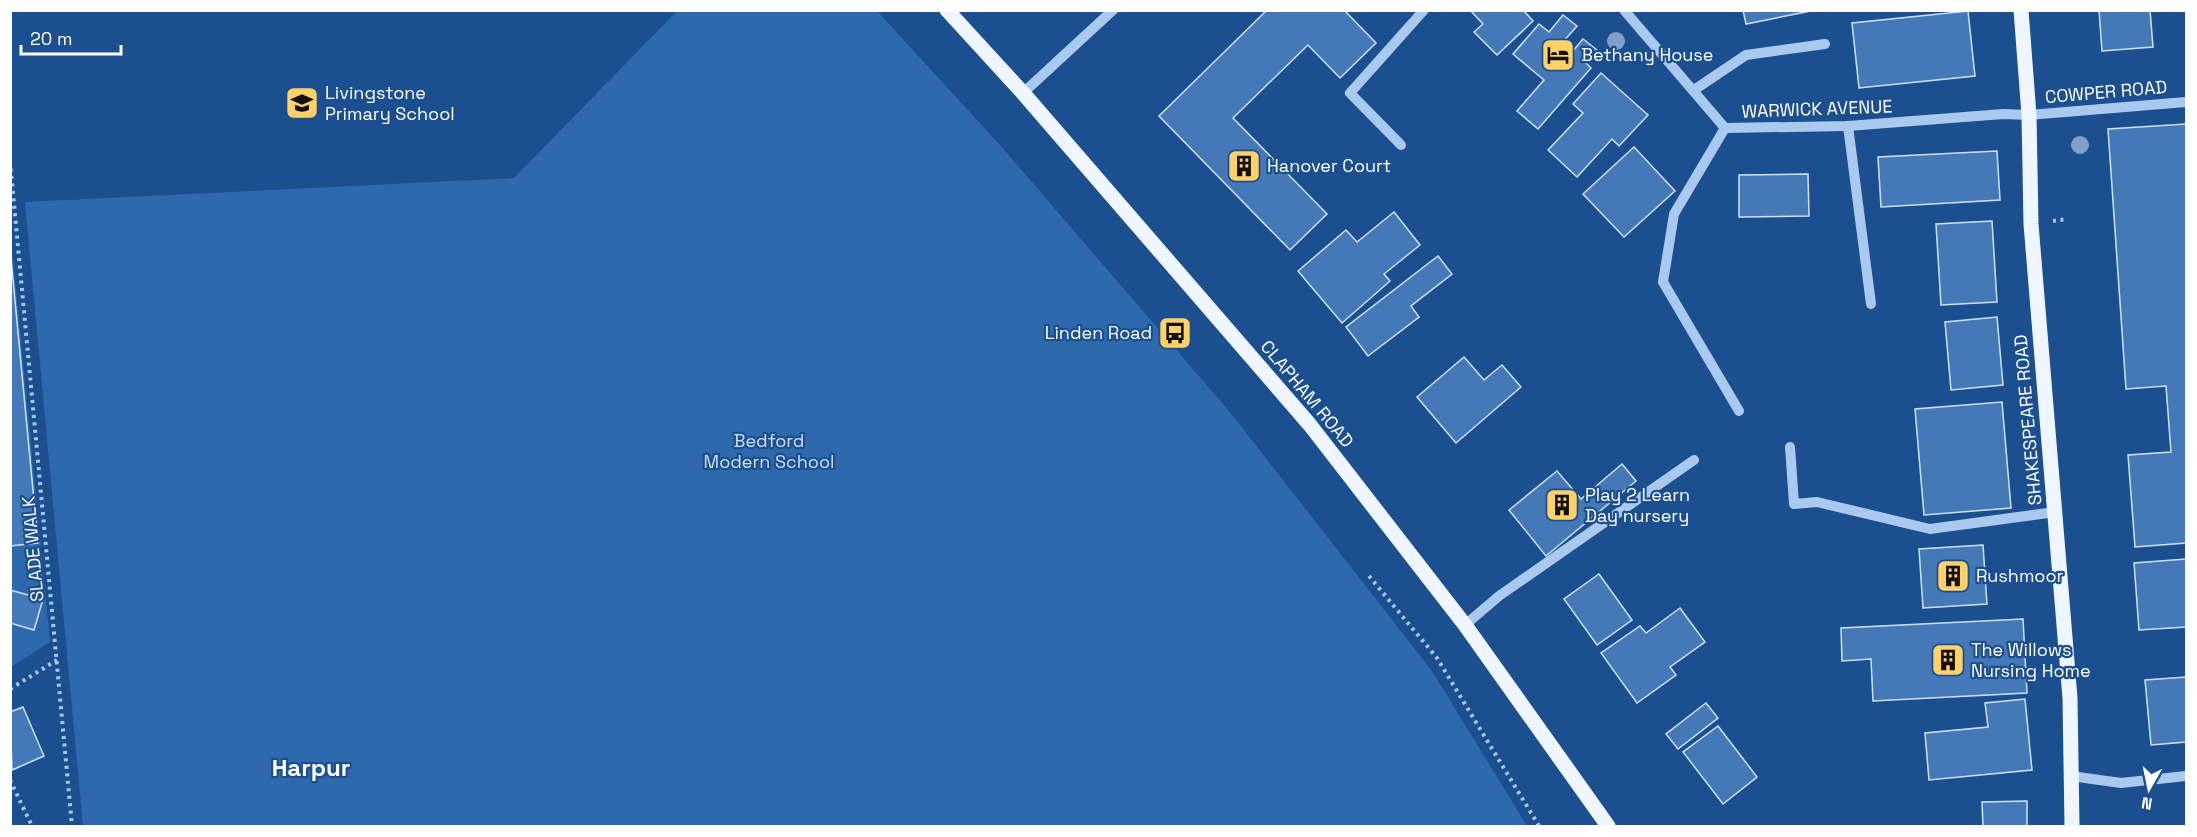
<svg xmlns="http://www.w3.org/2000/svg" width="2197" height="837" font-family="'Space Grotesk',sans-serif">
	<rect width="100%" height="100%" fill="#1b4f8f"/>
	<g fill="#2e69ad">
		<polygon points="677,11 877,11 1000,145 1229,411 1432,671 1527,826 83,826 25,202 514,178"/>
		<polygon points="10,227 50,642 11,667 10,667"/>
	</g>
	<g fill="#4478b7" stroke="#cfe3fa" stroke-width="1.5">
		<polygon points="1267,10 1344,10 1376,43 1340,78 1308,45 1233,118 1327,214 1290,250 1159,116"/>
		<polygon points="1470,10 1523,10 1533,21 1497,55 1474,32 1483,24"/>
		<polygon points="1743,10 1816,10 1746,24"/>
		<polygon points="2099,10 2150,10 2153,47 2102,51"/>
		<polygon points="1968,11 1975,76 1859,88 1852,23"/>
		<polygon points="1563,15 1577,26 1562,43 1572,52 1583,39 1597,50 1586,63 1591,68 1538,129 1517,111 1544,80 1513,54 1539,24 1549,32"/>
		<polygon points="1601,73 1648,115 1619,146 1612,139 1577,177 1548,150 1583,113 1573,104"/>
		<polygon points="2186,124 2186,543 2135,547 2128,455 2171,452 2166,386 2126,389 2108,129"/>
		<polygon points="1634,147 1675,191 1624,237 1583,194"/>
		<polygon points="1997,151 2000,200 1881,207 1878,157"/>
		<polygon points="1808,174 1809,216 1739,217 1739,175"/>
		<polygon points="1394,212 1420,245 1384,274 1390,281 1342,323 1298,271 1346,230 1357,242"/>
		<polygon points="1992,221 1997,302 1941,305 1936,224"/>
		<polygon points="10,248 38,543 10,546"/>
		<polygon points="1438,256 1452,274 1411,306 1419,317 1368,356 1346,327"/>
		<polygon points="1997,317 2003,385 1951,390 1945,322"/>
		<polygon points="1464,357 1484,380 1502,365 1521,387 1456,443 1417,397"/>
		<polygon points="2002,402 2011,508 1924,515 1915,409"/>
		<polygon points="1622,464 1636,481 1546,556 1509,510 1557,471 1581,499"/>
		<polygon points="1983,545 1987,604 1923,608 1919,549"/>
		<polygon points="2186,559 2186,627 2139,630 2134,563"/>
		<polygon points="1599,574 1632,620 1597,645 1564,599"/>
		<polygon points="10,590 43,599 34,630 10,623"/>
		<polygon points="1680,608 1705,642 1670,667 1676,675 1637,703 1601,653 1640,626 1646,633"/>
		<polygon points="2023,619 2027,693 1873,701 1871,659 1842,661 1841,628"/>
		<polygon points="2186,677 2186,742 2151,745 2145,680"/>
		<polygon points="2025,699 2032,770 1929,780 1925,733 1988,727 1985,703"/>
		<polygon points="1706,703 1718,718 1678,749 1666,734"/>
		<polygon points="23,707 44,756 12,770 10,712"/>
		<polygon points="1718,726 1757,777 1723,804 1683,752"/>
		<polygon points="2027,801 2027,826 1983,826 1982,802"/>
	</g>
	<g fill="none" stroke-linecap="round" stroke-linejoin="round">
		<g stroke="#a9c9ee" stroke-width="4" stroke-dasharray="3 4.5" stroke-linecap="butt">
			<polyline points="10,161 72,826"/>
			<polyline points="2053,221 2067,219"/>
			<polyline points="1369,576 1437,658 1539,826"/>
			<polyline points="10,689 57,660"/>
			<polyline points="10,780 32,826"/>
		</g>
		<g stroke="#a9c9ee" stroke-width="10">
			<polyline points="1624,10 1725,128 1848,126 2003,114 2029,115 2186,102"/>
			<polyline points="1694,90 1746,55 1825,44"/>
			<polyline points="1023,93 1113,10"/>
			<polyline points="1848,126 1871,304"/>
			<polyline points="1725,128 1674,214 1663,282 1739,411"/>
			<polyline points="1401,145 1350,93 1424,10"/>
			<polyline points="1790,447 1794,504 1817,502 1930,529 2055,512"/>
			<polyline points="1465,625 1499,596 1694,460"/>
			<polyline points="2071,776 2121,783 2186,776"/>
		</g>
		<g stroke="#f0f6ff" stroke-width="15">
			<polyline points="947,10 1023,93 1310,425 1465,625 1608,826"/>
			<polyline points="2021,10 2029,115 2031,224 2070,698 2072,826"/>
		</g>
	</g>
	<g fill="#7ea0ca">
		<circle cx="1616" cy="41" r="9"/>
		<circle cx="2080" cy="145" r="9"/>
	</g>
	<defs>
		<symbol id="hotel-square" viewBox="-11 -11 22 22"><rect x="-9" y="-9" width="18" height="18" rx="4" fill="#ffd166" stroke="#1b4f8f"/><path d="M-6-4.5h1.5V1H6V5H4.5V3h-9V5H-6ZM-4 0a1.8 1.8 0 1 1 3.6 0ZM.5 0V-2.5h3Q6-2.5 6 0Z" fill="#111"/></symbol>
		<symbol id="school-square" viewBox="-11 -11 22 22"><rect x="-9" y="-9" width="18" height="18" rx="4" fill="#ffd166" stroke="#1b4f8f"/><path d="M0-5L7-2L0 1L-7-2ZM-4 1L0 2.5L4 1V4Q0 6-4 4Z" fill="#111"/></symbol>
		<symbol id="building-square" viewBox="-11 -11 22 22"><rect x="-9" y="-9" width="18" height="18" rx="4" fill="#ffd166" stroke="#1b4f8f"/><path d="M-4-6H4V6H1V3H-1V6H-4ZM-2.5-4.3h1.7v1.8h-1.7ZM.8-4.3h1.7v1.8H.8ZM-2.5-1h1.7V.8h-1.7ZM.8-1h1.7V.8H.8Z" fill="#111"/></symbol>
		<symbol id="bus-square" viewBox="-11 -11 22 22"><rect x="-9" y="-9" width="18" height="18" rx="4" fill="#ffd166" stroke="#1b4f8f"/><path d="M-5-6H5V4H4V6H2V4H-2V6H-4V4H-5ZM-3.5-4V0h7V-4ZM-3.5 1.2v1.5H-2V1.2ZM2 1.2v1.5H3.5V1.2Z" fill="#111"/></symbol>
	</defs>
	<g fill-rule="evenodd">
		<use href="#hotel-square" x="1539" y="36" width="38" height="38"/>
		<use href="#school-square" x="283" y="84" width="38" height="38"/>
		<use href="#building-square" x="1225" y="147" width="38" height="38"/>
		<use href="#bus-square" x="1156" y="314" width="38" height="38"/>
		<use href="#building-square" x="1543" y="486" width="38" height="38"/>
		<use href="#building-square" x="1934" y="557" width="38" height="38"/>
		<use href="#building-square" x="1929" y="641" width="38" height="38"/>
	</g>
	<g text-anchor="middle" stroke-width="4.5" stroke-linejoin="round" paint-order="stroke">
		<g font-size="18" fill="#fff" stroke="#1b4f8f" text-anchor="start">
			<text x="1581" y="61">Bethany House</text>
			<text x="325" y="99">Livingstone<tspan x="325" dy="21">Primary School</tspan></text>
			<text x="1267" y="172">Hanover Court</text>
			<text x="1152" y="339" text-anchor="end">Linden Road</text>
			<text x="1585" y="501">Play 2 Learn<tspan x="1585" dy="21">Day nursery</tspan></text>
			<text x="1976" y="582">Rushmoor</text>
			<text x="1971" y="656">The Willows<tspan x="1971" dy="21">Nursing Home</tspan></text>
		</g>
		<g font-size="18" fill="#fff" stroke="#1b4f8f">
			<text transform="translate(2106 92) rotate(-5)" y="6">COWPER ROAD</text>
			<text transform="translate(1817 109) rotate(-2)" y="6">WARWICK AVENUE</text>
			<text transform="translate(1307 394) rotate(50)" y="6">CLAPHAM ROAD</text>
			<text transform="translate(2028 420) rotate(-95)" y="6">SHAKESPEARE ROAD</text>
			<text transform="translate(33 549) rotate(-95)" y="6">SLADE WALK</text>
		</g>
		<g font-size="18" fill="#cfe3fa" stroke="#1b4f8f">
			<text x="769" y="447">Bedford<tspan x="769" dy="21">Modern School</tspan></text>
		</g>
		<g font-size="24" font-weight="bold" fill="#fff" stroke="#1b4f8f">
			<text x="311" y="776">Harpur</text>
		</g>
	</g>
	<rect width="2197" height="837" fill="none" stroke="#ffffff" stroke-width="24"/>
	<g transform="translate(2149 789) rotate(189)" stroke="#1b4f8f" stroke-width="4.5" paint-order="stroke">
	<path d="M0-4.5L10 22L0 15L-10 22Z" fill="#ffffff"/>
	<text y="-9" font-size="16" font-weight="bold" text-anchor="middle" fill="#ffffff">N</text>
	</g>
	<path d="M21 45v9h100v-9" fill="none" stroke="#ffffff" stroke-width="3"/>
	<text x="30" y="45" font-size="18" fill="#ffffff" stroke="#1b4f8f" stroke-width="4.5" paint-order="stroke">20 m</text>
</svg>
